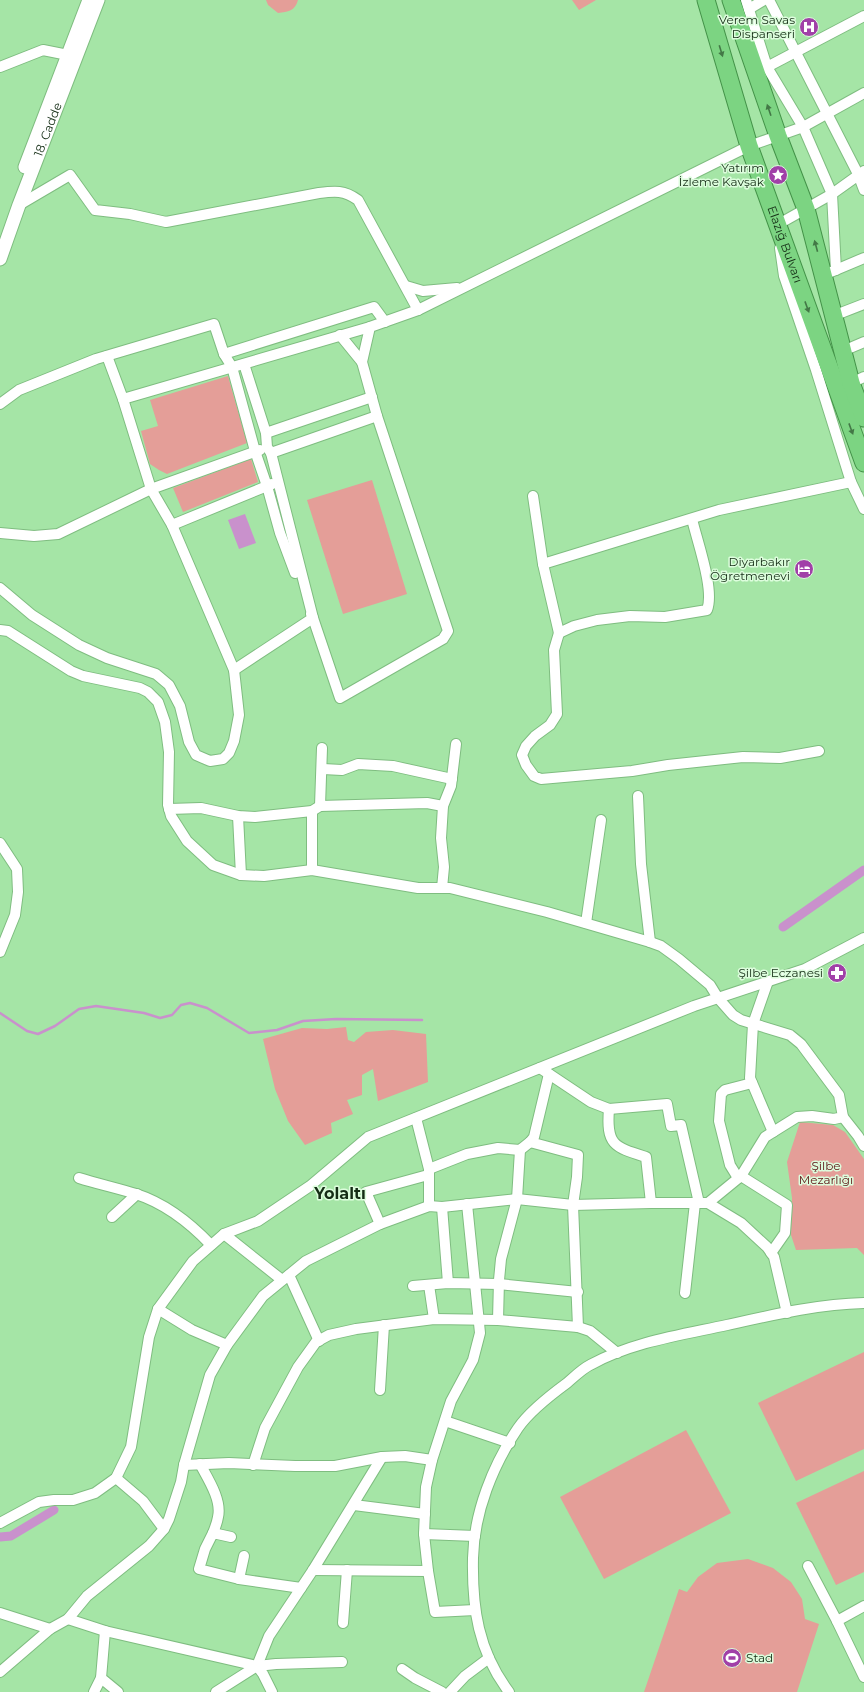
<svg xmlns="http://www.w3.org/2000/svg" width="864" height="1692" font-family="Montserrat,sans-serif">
	<rect width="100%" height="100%" fill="#a5e5a6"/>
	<g fill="#e49e98">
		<path d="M 266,0 L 298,0 C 295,11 288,12 278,13 L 268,5 Z"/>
		<polygon points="572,0 596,0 579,10"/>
		<polygon points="228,376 247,443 167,474 159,470 150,464 141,431 158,426 150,400"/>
		<polygon points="251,459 258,482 183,512 173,488"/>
		<polygon points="372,480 407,594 343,614 307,500"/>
		<polygon points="346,1027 348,1040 354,1042 366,1032 393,1030 426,1034 428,1082 378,1101 373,1069 362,1075 362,1095 347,1100 353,1114 331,1123 332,1133 305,1145 288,1121 275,1089 263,1039 302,1028 327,1029"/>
		<polygon points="800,1122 833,1125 845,1132 864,1159 864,1255 857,1248 796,1250 791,1235 792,1198 787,1162"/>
		<polygon points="864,1352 864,1449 796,1481 758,1403"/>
		<polygon points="686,1430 731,1513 604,1579 560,1497"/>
		<polygon points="864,1471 864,1572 836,1585 796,1503"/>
		<polygon points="748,1559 773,1568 791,1582 802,1599 805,1619 819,1624 797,1692 644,1692 679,1589 687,1592 698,1577 717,1563"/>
	</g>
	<polygon fill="#c991cc" points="245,514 256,543 239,549 228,520"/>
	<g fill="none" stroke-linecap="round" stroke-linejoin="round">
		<polyline stroke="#c991cc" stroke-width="2.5" points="0,1013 27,1031 38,1034 55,1026 79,1009 96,1006 144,1013 160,1018 172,1015 181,1005 190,1003 207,1008 249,1033 277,1030 303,1021 336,1019 422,1020"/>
		<g stroke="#c991cc" stroke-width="9">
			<polyline points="783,927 864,870"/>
			<polyline points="0,1537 11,1536 54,1510"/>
		</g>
		<defs>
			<g id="minor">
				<polyline points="746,0 767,67 803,127 832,194 836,270"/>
				<polyline points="769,0 858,174 864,190"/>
				<polyline points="749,9 764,0"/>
				<polyline points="0,67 43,50 68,55"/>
				<polyline points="767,67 864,16"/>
				<path d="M 19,205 L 70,175 L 95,210 L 130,214 L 166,222 L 319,193 C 335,191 344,190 358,200 L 418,310"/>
				<polyline points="777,229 777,225 832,194 864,171"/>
				<polyline points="780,248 784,276 816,370 851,482 864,509"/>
				<polyline points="831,272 864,258"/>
				<polyline points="406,286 423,291 457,288"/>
				<polyline points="833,316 864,304"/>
				<polyline points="340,335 362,362"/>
				<polyline points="843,351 864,342"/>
				<polyline points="224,354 374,307 385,322"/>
				<polyline points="244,364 266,433 267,447 271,453 313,618 340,698 443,639 448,631 377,416 362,362 370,327 418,310 749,146 803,127 864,93"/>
				<polyline points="851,383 864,377"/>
				<polyline points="123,399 370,327"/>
				<polyline points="0,404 19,390 96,359 214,324 224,354 232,367 255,451 267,486 280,533 295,573"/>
				<polyline points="266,433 372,397"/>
				<polyline points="271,453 377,416"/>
				<path d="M 533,496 L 543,564 L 559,633 L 574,626 L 597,620 L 630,616 L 665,617 L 707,610 C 715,590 697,541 692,519"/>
				<polyline points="172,525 272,484"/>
				<polyline points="0,533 34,536 58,534 151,489 260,450"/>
				<polyline points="543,564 719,510 851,482"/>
				<polyline points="0,588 32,615 79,645 107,658 156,674 169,685 180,706 189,742 196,755 210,761 223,759 229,753 234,741 239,715 234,670 172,525 151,489 123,399 107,356"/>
				<polyline points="0,630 8,631 71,671 83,676 140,688 148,692 158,702 165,722 169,752 168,805 171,816 187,841 213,865 241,875 264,876 312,870 418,888 450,888 547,912 650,942 661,946 679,959 710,985 718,998 733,1015 741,1020 790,1035 801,1044 839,1095 843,1117 834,1119 812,1116 797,1117 765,1137 741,1176 708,1203"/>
				<polyline points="559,633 554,650 557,714 550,725 535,736 526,746 522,755 526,765 534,776 541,779 632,771 668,765 743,757 780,758 819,751"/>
				<polyline points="234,670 313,618 311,614"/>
				<polyline points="323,769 342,770 358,764 393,766 452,779"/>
				<polyline points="638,796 641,864 650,942"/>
				<polyline points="320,806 322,748"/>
				<polyline points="169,809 201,808 238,816 255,817 312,811 320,806 427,803 443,806"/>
				<polyline points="238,816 241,875"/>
				<polyline points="0,843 17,869 18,892 15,915 0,952"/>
				<polyline points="312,870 312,811"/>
				<polyline points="442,888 444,867 441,838 443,806 451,786 456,744"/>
				<polyline points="586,923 601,820"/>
				<polyline points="768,981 753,1024 750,1078 773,1132"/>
				<polyline points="540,1068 591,1102 609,1109 667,1104 671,1126 681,1125 699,1203"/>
				<path d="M 609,1109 C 606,1145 614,1147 646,1157 L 651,1203"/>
				<polyline points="843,1117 858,1136 864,1146"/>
				<polyline points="416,1118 429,1169 429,1206"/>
				<polyline points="530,1142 578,1155 577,1177 573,1205 578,1327"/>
				<polyline points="429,1169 467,1154 498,1148 520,1150 530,1142 534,1137 549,1074"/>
				<polyline points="741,1176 787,1205 785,1233 771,1253"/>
				<path d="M 79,1178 C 98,1184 117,1188 136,1194 C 164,1203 191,1224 211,1245"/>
				<polyline points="738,1178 730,1165 719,1121 721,1094 725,1090 752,1083"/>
				<polyline points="467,1204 480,1333 473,1360 451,1401 432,1460 426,1487 424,1534 428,1571 435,1612 475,1610"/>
				<polyline points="442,1207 448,1283"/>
				<polyline points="112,1217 137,1194"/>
				<polyline points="380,1224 366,1192 428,1175"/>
				<polyline points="224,1234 282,1280"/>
				<polyline points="289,1275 319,1341"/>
				<polyline points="429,1285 434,1319"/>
				<polyline points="413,1286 448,1283 499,1284 578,1292"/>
				<polyline points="685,1293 695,1203"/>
				<polyline points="158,1309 192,1330 227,1345"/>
				<polyline points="498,1320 499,1280 501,1259 517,1199 520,1150"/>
				<polyline points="380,1390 384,1325"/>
				<polyline points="445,1421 510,1443"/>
				<path d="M 200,1464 C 208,1479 222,1500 218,1517 C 217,1523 215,1528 213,1533"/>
				<polyline points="184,1465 229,1463 295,1466 335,1466 382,1457 405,1456 432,1460"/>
				<polyline points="253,1465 265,1428 298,1367 316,1342 329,1335 356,1329 434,1319 498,1320 578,1327 590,1331 617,1353"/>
				<polyline points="116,1478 143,1501 164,1529"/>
				<polyline points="354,1505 425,1514"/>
				<polyline points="0,1523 39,1502 54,1500 73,1500 95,1493 116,1478 131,1447 149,1337 158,1309 193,1261 224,1234 258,1221 310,1186 368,1137 694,1006 805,969 864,938"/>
				<polyline points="424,1534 475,1536"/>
				<polyline points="231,1537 213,1533 205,1549 199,1569 239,1579 301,1588"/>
				<polyline points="808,1566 837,1621"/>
				<polyline points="313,1570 428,1571"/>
				<polyline points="239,1579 244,1556"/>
				<polyline points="864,1606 837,1621 864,1677"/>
				<polyline points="0,1613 50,1629"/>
				<polyline points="68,1619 105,1631 257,1666 276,1664 342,1662"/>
				<polyline points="343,1623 347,1570"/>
				<polyline points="105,1631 101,1678 118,1692"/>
				<polyline points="257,1666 263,1674 272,1692"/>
				<polyline points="402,1669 415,1678 442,1692"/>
				<polyline points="0,1672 50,1629 68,1619 87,1596 149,1546 164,1529 169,1519 181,1482 184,1465 210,1375 227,1345 263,1296 306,1261 380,1224 429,1206 442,1207 517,1199 573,1205 651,1203 708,1203 741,1223 767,1247 774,1257 787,1313"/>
				<polyline points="94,1692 101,1678"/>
				<polyline points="216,1692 257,1666 269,1636 313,1570 382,1457"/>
				<polyline points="450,1692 465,1676 489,1658"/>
				<path d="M 509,1692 C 478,1651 472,1608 473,1558 C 474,1512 493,1465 518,1428 C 529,1412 552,1394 567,1383 C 574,1377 582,1369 590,1365 C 632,1342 681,1335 727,1325 C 772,1315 818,1304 864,1303"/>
			</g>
			<g id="tertiary">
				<polyline points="25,167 89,0"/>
				<path id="s1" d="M 0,259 L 19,205 L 98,0"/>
			</g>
			<g id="trunk">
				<path id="s2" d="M 706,0 L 749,146 L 864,463"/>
				<polyline points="731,0 778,136 806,209 851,383 864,418"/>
			</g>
		</defs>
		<use href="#minor" stroke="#7fbd80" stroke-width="12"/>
		<use href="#tertiary" stroke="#7fbd80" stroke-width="15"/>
		<use href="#trunk" stroke="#439248" stroke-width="19"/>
		<use href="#minor" stroke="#fff" stroke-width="10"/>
		<use href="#tertiary" stroke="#fff" stroke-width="13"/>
		<use href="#trunk" stroke="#7cd482" stroke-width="17"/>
	</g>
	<defs><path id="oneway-solid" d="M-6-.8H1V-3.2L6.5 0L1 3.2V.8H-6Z"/></defs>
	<g fill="#437846">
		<use href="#oneway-solid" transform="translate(721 51) rotate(73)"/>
		<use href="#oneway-solid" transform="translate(769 110) rotate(-109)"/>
		<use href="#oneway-solid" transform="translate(816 246) rotate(-105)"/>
		<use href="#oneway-solid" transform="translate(807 307) rotate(70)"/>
		<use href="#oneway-solid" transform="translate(851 429) rotate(70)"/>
	</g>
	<defs>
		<symbol id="hospital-disc" viewBox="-11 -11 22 22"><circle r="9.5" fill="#a140a8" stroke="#ddfddd"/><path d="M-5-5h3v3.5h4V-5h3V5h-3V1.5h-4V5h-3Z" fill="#fff"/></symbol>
		<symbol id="sight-disc" viewBox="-11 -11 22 22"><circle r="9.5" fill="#a140a8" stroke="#ddfddd"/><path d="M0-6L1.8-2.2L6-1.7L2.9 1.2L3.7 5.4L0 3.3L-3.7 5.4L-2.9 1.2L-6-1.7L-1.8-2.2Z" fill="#fff"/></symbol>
		<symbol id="hotel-disc" viewBox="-11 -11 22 22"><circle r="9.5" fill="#a140a8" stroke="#ddfddd"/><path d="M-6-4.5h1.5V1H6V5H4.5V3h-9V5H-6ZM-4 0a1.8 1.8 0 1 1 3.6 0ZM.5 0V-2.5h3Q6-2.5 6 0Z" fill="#fff"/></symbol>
		<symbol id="pharmacy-disc" viewBox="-11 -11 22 22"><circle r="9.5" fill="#a140a8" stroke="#ddfddd"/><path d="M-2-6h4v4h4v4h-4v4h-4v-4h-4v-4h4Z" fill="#fff"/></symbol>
		<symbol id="stadium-disc" viewBox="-11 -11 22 22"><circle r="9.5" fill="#a140a8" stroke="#ddfddd"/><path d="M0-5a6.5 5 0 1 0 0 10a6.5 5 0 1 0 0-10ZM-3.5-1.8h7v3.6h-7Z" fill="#fff"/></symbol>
	</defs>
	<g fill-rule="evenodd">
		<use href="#hospital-disc" x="798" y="16" width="22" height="22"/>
		<use href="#sight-disc" x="767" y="164" width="22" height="22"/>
		<use href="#hotel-disc" x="793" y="558" width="22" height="22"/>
		<use href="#pharmacy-disc" x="826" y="962" width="22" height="22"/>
		<use href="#stadium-disc" x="721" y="1647" width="22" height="22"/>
	</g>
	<g text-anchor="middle" stroke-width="3" stroke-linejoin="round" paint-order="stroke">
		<g font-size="12" fill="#142d15" stroke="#ddfddd" text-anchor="end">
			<text x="795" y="24">Verem Savas<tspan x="795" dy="14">Dispanseri</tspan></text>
			<text x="764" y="172">Yatırım<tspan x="764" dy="14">İzleme Kavşak</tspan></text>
			<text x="790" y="566">Diyarbakır<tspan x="790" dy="14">Öğretmenevi</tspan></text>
			<text x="823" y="977">Şilbe Eczanesi</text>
			<text x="746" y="1662" text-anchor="start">Stad</text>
		</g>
		<g font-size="12" fill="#142d15" stroke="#ddfddd">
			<text dy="4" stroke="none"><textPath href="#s1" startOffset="138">18. Cadde</textPath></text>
			<text dy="4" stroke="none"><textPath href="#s2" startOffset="257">Elazığ Bulvarı</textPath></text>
		</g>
		<g font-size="12" fill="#5b1012" stroke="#ddfddd">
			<text x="826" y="1170">Şilbe<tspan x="826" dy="14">Mezarlığı</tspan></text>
		</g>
		<g font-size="16" font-weight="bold" fill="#142d15" stroke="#ddfddd">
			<text x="340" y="1199">Yolaltı</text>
		</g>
	</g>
</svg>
